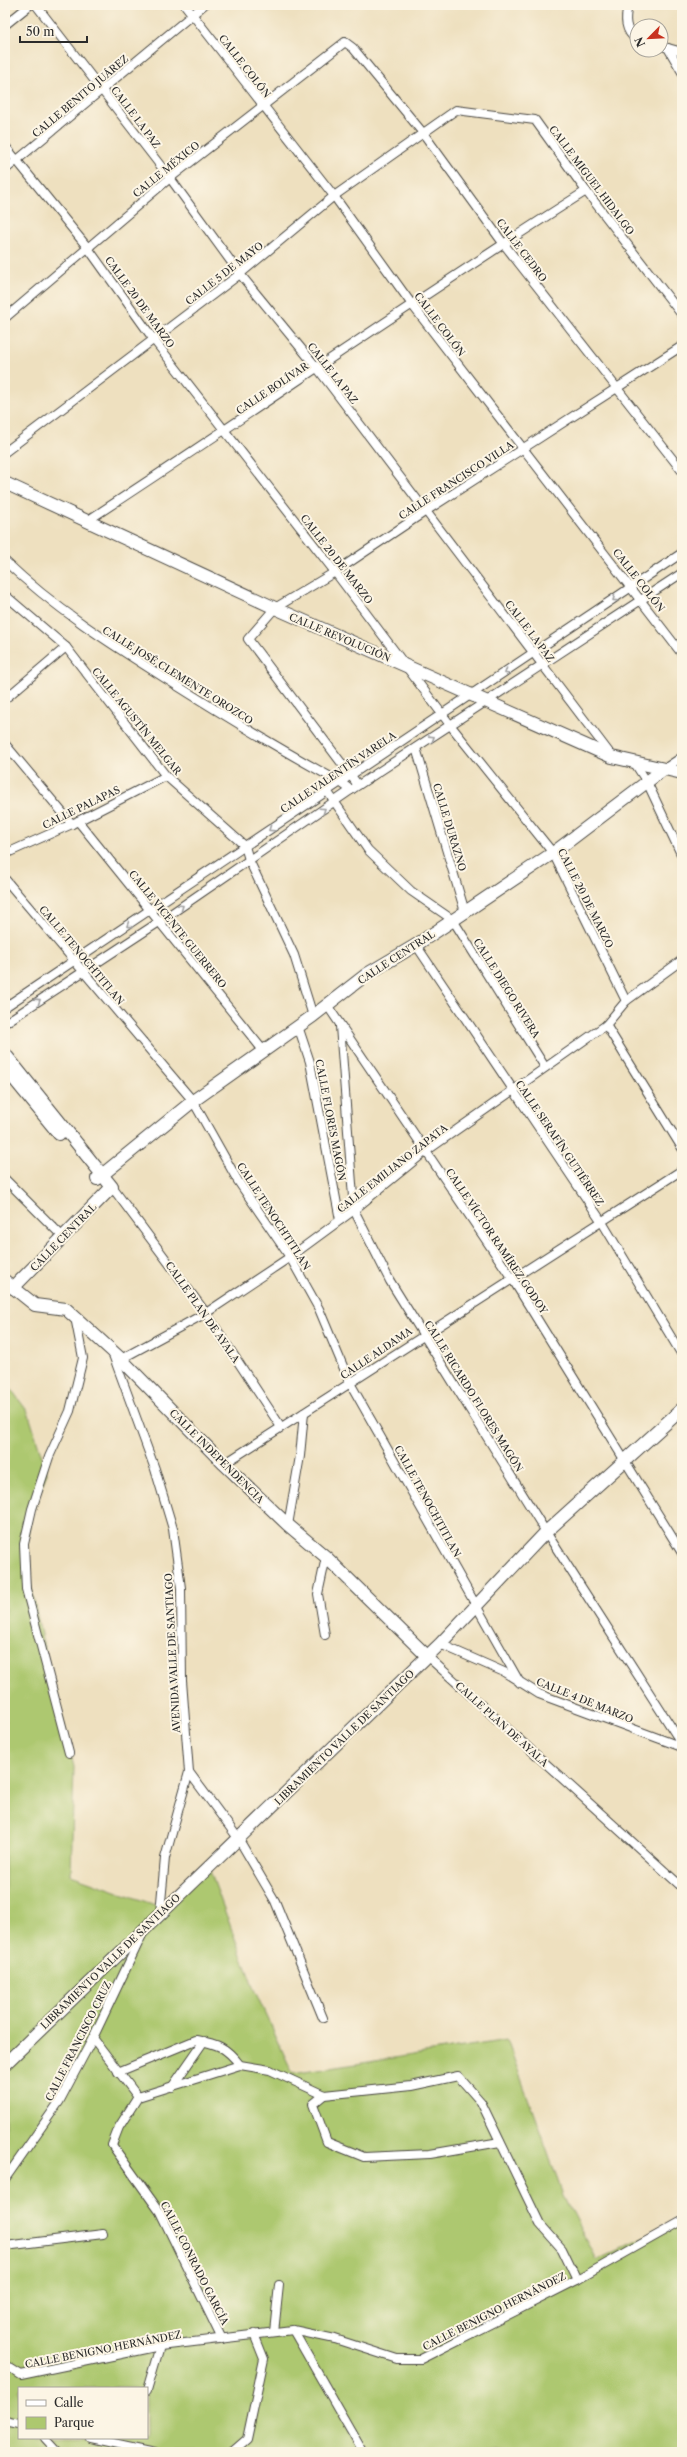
<svg xmlns="http://www.w3.org/2000/svg" width="687" height="2457" font-family="'Libre Caslon Text',serif">
	<rect width="100%" height="100%" fill="#fcf5e5"/>
	<filter id="ink" filterUnits="userSpaceOnUse"><feTurbulence type="fractalNoise" baseFrequency=".025" numOctaves="2"/><feDisplacementMap in="SourceGraphic" scale="8" xChannelSelector="R" yChannelSelector="G"/><feConvolveMatrix kernelMatrix="1 2 1 2 8 2 1 2 1" color-interpolation-filters="sRGB"/></filter>
	<filter id="wash" filterUnits="userSpaceOnUse"><feTurbulence type="fractalNoise" baseFrequency=".012" numOctaves="4" result="noise"/><feDisplacementMap in="SourceGraphic" scale="16" xChannelSelector="R" yChannelSelector="G"/><feGaussianBlur stdDeviation="0.9" result="paint"/><feColorMatrix in="noise" values="0 0 0 0 0 0 0 0 0 0 0 0 0 0 0 0 0 1.4 0 .05"/><feComposite in="paint" operator="in"/></filter>
	<g filter="url(#wash)">
		<rect width="100%" height="100%" fill="#eee0bf"/>
		<path fill="#adc86f" stroke="#6c7a4d" fill-rule="evenodd" d="M 5,1381 L 28,1412 L 47,1473 L 31,1513 L 25,1556 L 41,1635 L 74,1767 L 71,1875 L 158,1906 L 207,1863 L 253,1987 L 293,2074 L 507,2040 L 563,2195 L 596,2260 L 682,2220 L 682,2452 L 5,2452 ZM 19,2388 L 147,2388 L 147,2438 L 19,2438 Z"/>
	</g>
	<g filter="url(#ink)">
		<g fill="none" stroke-linecap="round" stroke-linejoin="round">
			<defs>
				<g id="street">
					<polyline points="36,5 170,178 240,274 318,369 611,755"/>
					<polyline points="185,5 334,196 413,306 682,654"/>
					<path d="M 628,5 C 625,18 624,31 637,40"/>
					<polyline points="5,25 30,5"/>
					<polyline points="661,46 668,48 682,72"/>
					<polyline points="668,48 682,52"/>
					<polyline points="5,146 88,248 154,340 335,572 451,726 553,853 626,1001"/>
					<polyline points="5,170 204,5"/>
					<polyline points="5,318 170,178 345,42 353,48 423,133 503,243 682,471"/>
					<polyline points="5,452 240,274 334,196 456,110 535,120 586,191 682,315"/>
					<path d="M 87,521 C 254,412 418,297 586,191"/>
					<path d="M 5,561 C 54,608 111,644 168,680 C 225,716 281,750 340,782 L 351,790"/>
					<polyline points="5,595 66,647 166,776 245,846 249,860 294,955 313,1016"/>
					<polyline points="5,699 66,647"/>
					<polyline points="5,744 72,824"/>
					<polyline points="416,748 465,912"/>
					<polyline points="634,762 647,782 682,856"/>
					<polyline points="664,769 682,757"/>
					<polyline points="358,785 248,639 275,608 335,572 426,511 682,346"/>
					<polyline points="327,791 368,850 411,891 453,920 545,1067"/>
					<polyline points="78,821 262,1049"/>
					<polyline points="5,854 72,824 166,776"/>
					<polyline points="5,879 193,1101 238,1181 290,1257 319,1309 350,1383 520,1683"/>
					<polyline points="416,945 602,1222 682,1355"/>
					<polyline points="327,1005 513,1280 682,1553"/>
					<polyline points="5,1007 682,553"/>
					<polyline points="5,1023 159,922 351,790 682,573"/>
					<polyline points="606,1025 682,1148"/>
					<polyline points="298,1026 310,1062 340,1220"/>
					<polyline points="340,1026 354,1210 390,1281 546,1532 682,1744"/>
					<polyline points="5,1179 63,1237"/>
					<polyline points="112,1187 206,1313 281,1427"/>
					<polyline points="112,1352 155,1469 173,1529 181,1588 182,1681 189,1772 165,1858 160,1913"/>
					<polyline points="121,1359 206,1313 290,1257 354,1210 425,1152 606,1025 626,1001 682,960"/>
					<polyline points="224,1464 682,1170"/>
					<polyline points="288,1525 300,1456 304,1413"/>
					<polyline points="325,1635 318,1594 326,1557"/>
					<polyline points="440,1644 504,1672 539,1694 682,1747"/>
					<polyline points="427,1656 682,1887"/>
					<polyline points="69,1753 26,1589 24,1544 32,1509 49,1457 70,1411 83,1358 75,1317"/>
					<polyline points="189,1772 238,1838 275,1901 323,2018"/>
					<polyline points="93,2038 138,2097 119,2127 112,2145 160,2212 222,2339"/>
					<path d="M 118,2072 L 196,2040 C 218,2044 226,2047 240,2065 L 270,2070 L 324,2095 L 411,2086 L 458,2076 L 481,2102 L 540,2224 L 562,2249 L 577,2280"/>
					<polyline points="172,2087 204,2041"/>
					<polyline points="324,2095 313,2104 327,2142 364,2157 430,2154 500,2142"/>
					<polyline points="138,2097 240,2065"/>
					<polyline points="5,2179 59,2102 93,2038 142,1935"/>
					<polyline points="5,2246 103,2234"/>
					<polyline points="293,2330 363,2452"/>
					<polyline points="274,2332 279,2285"/>
					<polyline points="5,2365 21,2375 160,2346 293,2330 335,2339 397,2359 421,2359 577,2280 682,2221"/>
					<polyline points="147,2390 160,2346"/>
					<polyline points="5,2421 19,2424"/>
					<polyline points="45,2438 58,2452"/>
					<polyline points="90,2438 155,2452"/>
					<polyline points="232,2452 247,2439 264,2359 254,2334"/>
				</g>
				<g id="secondary">
					<polyline points="5,483 275,608 612,757 682,773"/>
					<polyline points="5,1054 112,1187 13,1288"/>
					<polyline points="5,1068 59,1134"/>
					<polyline points="97,1179 193,1101 313,1016 367,974 416,945 553,853 664,769"/>
					<polyline points="5,1281 35,1305 66,1309 121,1359 224,1464 288,1525 326,1557 427,1656"/>
					<polyline points="5,2064 440,1644 546,1532 682,1409"/>
				</g>
			</defs>
			<use href="#street" stroke="#484641" stroke-width="10"/>
			<use href="#secondary" stroke="#484641" stroke-width="14"/>
			<use href="#street" stroke="#fff" stroke-width="8"/>
			<use href="#secondary" stroke="#fff" stroke-width="12"/>
		</g>
		<defs><path id="oneway-chevron" d="M-2-3.5L2.5 0L-2 3.5" fill="none" stroke-width="1.6" stroke-linecap="round" stroke-linejoin="round"/></defs>
		<g stroke="#a0a0a0">
			<use href="#oneway-chevron" transform="translate(615 599) rotate(146)"/>
			<use href="#oneway-chevron" transform="translate(507 672) rotate(145)"/>
			<use href="#oneway-chevron" transform="translate(432 738) rotate(-32)"/>
			<use href="#oneway-chevron" transform="translate(323 810) rotate(-34)"/>
			<use href="#oneway-chevron" transform="translate(271 829) rotate(146)"/>
			<use href="#oneway-chevron" transform="translate(181 907) rotate(-35)"/>
			<use href="#oneway-chevron" transform="translate(129 925) rotate(147)"/>
			<use href="#oneway-chevron" transform="translate(38 1001) rotate(-33)"/>
		</g>
	</g>
	<g text-anchor="middle" stroke-width="4" stroke-linejoin="round" paint-order="stroke">
		<g font-size="10" fill="#2b2b2b" stroke="#fcf5e5">
			<text transform="translate(245 66) rotate(52)" y="4">CALLE COLÓN</text>
			<text transform="translate(80 96) rotate(-40)" y="4">CALLE BENITO JUÁREZ</text>
			<text transform="translate(136 117) rotate(53)" y="4">CALLE LA PAZ</text>
			<text transform="translate(166 169) rotate(-39)" y="4">CALLE MÉXICO</text>
			<text transform="translate(592 180) rotate(53)" y="4">CALLE MIGUEL HIDALGO</text>
			<text transform="translate(522 250) rotate(53)" y="4">CALLE CEDRO</text>
			<text transform="translate(224 273) rotate(-38)" y="4">CALLE 5 DE MAYO</text>
			<text transform="translate(140 302) rotate(54)" y="4">CALLE 20 DE MARZO</text>
			<text transform="translate(440 324) rotate(53)" y="4">CALLE COLÓN</text>
			<text transform="translate(333 373) rotate(52)" y="4">CALLE LA PAZ</text>
			<text transform="translate(272 388) rotate(-34)" y="4">CALLE BOLÍVAR</text>
			<text transform="translate(456 480) rotate(-33)" y="4">CALLE FRANCISCO VILLA</text>
			<text transform="translate(337 559) rotate(52)" y="4">CALLE 20 DE MARZO</text>
			<text transform="translate(639 580) rotate(52)" y="4">CALLE COLÓN</text>
			<text transform="translate(530 631) rotate(53)" y="4">CALLE LA PAZ</text>
			<text transform="translate(340 637) rotate(23)" y="4">CALLE REVOLUCIÓN</text>
			<text transform="translate(178 675) rotate(32)" y="4">CALLE JOSÉ CLEMENTE OROZCO</text>
			<text transform="translate(137 721) rotate(51)" y="4">CALLE AGUSTÍN MELGAR</text>
			<text transform="translate(338 772) rotate(-34)" y="4">CALLE VALENTÍN VARELA</text>
			<text transform="translate(81 807) rotate(-26)" y="4">CALLE PALAPAS</text>
			<text transform="translate(450 827) rotate(73)" y="4">CALLE DURAZNO</text>
			<text transform="translate(586 898) rotate(63)" y="4">CALLE 20 DE MARZO</text>
			<text transform="translate(178 929) rotate(51)" y="4">CALLE VICENTE GUERRERO</text>
			<text transform="translate(82 955) rotate(50)" y="4">CALLE TENOCHTITLAN</text>
			<text transform="translate(396 957) rotate(-33)" y="4">CALLE CENTRAL</text>
			<text transform="translate(507 988) rotate(58)" y="4">CALLE DIEGO RIVERA</text>
			<text transform="translate(331 1120) rotate(79)" y="4">CALLE FLORES MAGÓN</text>
			<text transform="translate(560 1143) rotate(56)" y="4">CALLE SERAFÍN GUTIÉRREZ</text>
			<text transform="translate(392 1168) rotate(-38)" y="4">CALLE EMILIANO ZAPATA</text>
			<text transform="translate(274 1216) rotate(57)" y="4">CALLE TENOCHTITLAN</text>
			<text transform="translate(63 1237) rotate(-46)" y="4">CALLE CENTRAL</text>
			<text transform="translate(497 1241) rotate(56)" y="4">CALLE VÍCTOR RAMÍREZ GODOY</text>
			<text transform="translate(203 1312) rotate(55)" y="4">CALLE PLAN DE AYALA</text>
			<text transform="translate(376 1353) rotate(-34)" y="4">CALLE ALDAMA</text>
			<text transform="translate(474 1396) rotate(58)" y="4">CALLE RICARDO FLORES MAGÓN</text>
			<text transform="translate(217 1456) rotate(45)" y="4">CALLE INDEPENDENCIA</text>
			<text transform="translate(428 1501) rotate(61)" y="4">CALLE TENOCHTITLAN</text>
			<text transform="translate(172 1653) rotate(-93)" y="4">AVENIDA VALLE DE SANTIAGO</text>
			<text transform="translate(585 1700) rotate(22)" y="4">CALLE 4 DE MARZO</text>
			<text transform="translate(502 1724) rotate(42)" y="4">CALLE PLAN DE AYALA</text>
			<text transform="translate(344 1737) rotate(-44)" y="4">LIBRAMIENTO VALLE DE SANTIAGO</text>
			<text transform="translate(110 1961) rotate(-44)" y="4">LIBRAMIENTO VALLE DE SANTIAGO</text>
			<text transform="translate(78 2041) rotate(-63)" y="4">CALLE FRANCISCO CRUZ</text>
			<text transform="translate(195 2263) rotate(63)" y="4">CALLE CONRADO GARCÍA</text>
			<text transform="translate(494 2311) rotate(-27)" y="4">CALLE BENIGNO HERNÁNDEZ</text>
			<text transform="translate(103 2349) rotate(-11)" y="4">CALLE BENIGNO HERNÁNDEZ</text>
		</g>
	</g>
	<rect width="687" height="2457" fill="none" stroke="#fcf5e5" stroke-width="20"/>
	<rect x="18" y="2387" width="130" height="52" fill="#fcf5e5" stroke="#a8a49b"/>
	<rect x="26" y="2400" width="20" height="6" fill="#ffffff" stroke="#a8a49b"/>
	<text x="54" y="2407" font-size="12" fill="#2b2b2b">Calle</text>
	<rect x="26" y="2417" width="20" height="12" fill="#adc86f" stroke="#a8a49b"/>
	<text x="54" y="2427" font-size="12" fill="#2b2b2b">Parque</text>
	<g transform="translate(649 38) rotate(246)"><circle r="19" fill="#fcf5e5" stroke="#a8a49b"/>
	<path d="M0-3L7 15L0 10L-7 15Z" fill="#c8321e"/>
	<text y="-6" font-size="11" font-weight="bold" text-anchor="middle" fill="#2b2b2b">N</text>
	</g>
	<path d="M20 36v6h67v-6" fill="none" stroke="#2b2b2b" stroke-width="2"/>
	<text x="26" y="36" font-size="12" fill="#2b2b2b" stroke="#fcf5e5" stroke-width="3" paint-order="stroke">50 m</text>
</svg>
